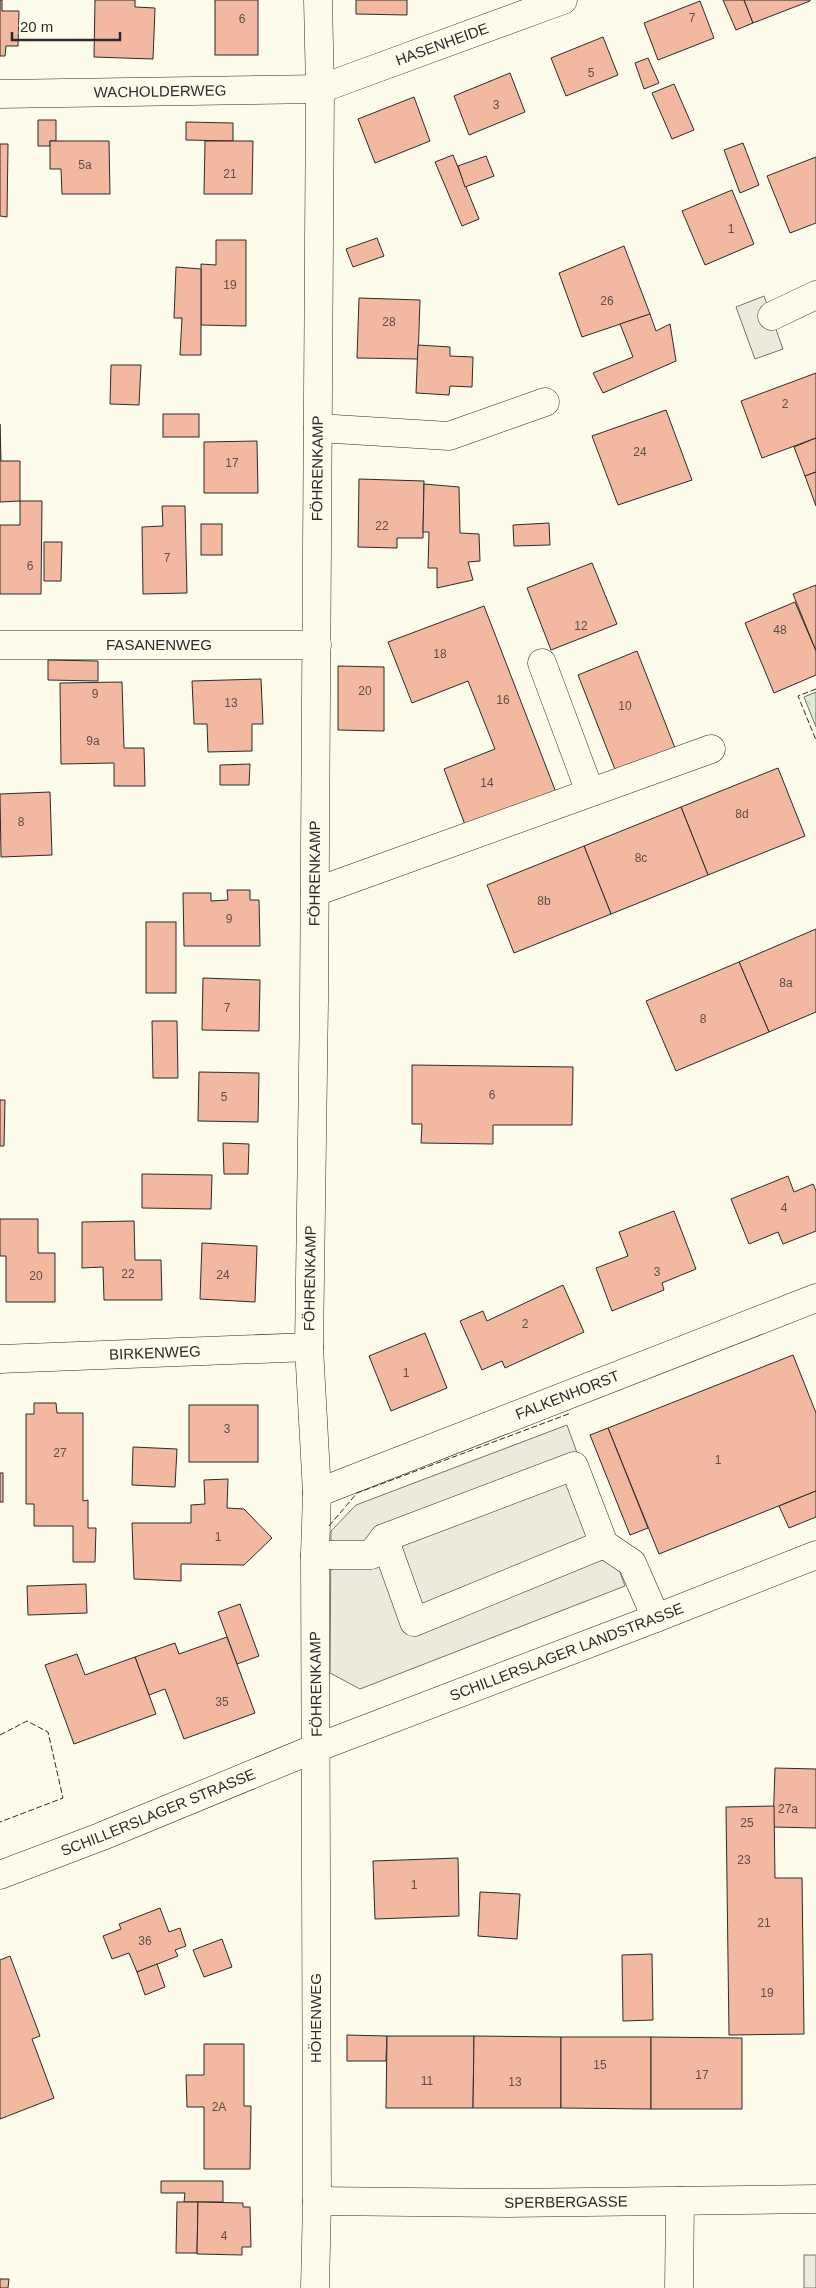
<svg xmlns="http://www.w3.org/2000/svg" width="816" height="2288" font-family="Helvetica,sans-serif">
	<defs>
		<pattern id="park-crowns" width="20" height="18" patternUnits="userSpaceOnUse" patternTransform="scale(1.25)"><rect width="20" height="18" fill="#deebd1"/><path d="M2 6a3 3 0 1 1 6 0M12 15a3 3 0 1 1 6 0" fill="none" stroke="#bfcab4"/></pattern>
	</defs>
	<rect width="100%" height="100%" fill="#fdfbea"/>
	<polygon fill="url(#park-crowns)" stroke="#74746e" points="816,692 816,727 804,697"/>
	<g fill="#eceadb" stroke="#74746e">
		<polygon points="764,296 783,349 755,359 736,307"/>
		<polygon points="567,1425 625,1586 360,1689 330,1673 331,1531 356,1505"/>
		<rect x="804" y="2255" width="12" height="33"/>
	</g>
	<g fill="#f2b8a0" stroke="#2b2b2b">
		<polygon points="0,0 2,0 2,11 19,11 18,46 6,46 5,56 0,56"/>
		<polygon points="95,0 135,0 135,7 155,8 153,59 94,57"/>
		<rect x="215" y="0" width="43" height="55"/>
		<polygon points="356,0 407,0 407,15 356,14"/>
		<polygon points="723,0 744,0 753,23 736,30"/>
		<polygon points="744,0 810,0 810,1 753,23"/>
		<polygon points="700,1 714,38 658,60 644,23"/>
		<polygon points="603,37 618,75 566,96 551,58"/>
		<polygon points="648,58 659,83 644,89 635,63"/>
		<polygon points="510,73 525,112 469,135 454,96"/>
		<polygon points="674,84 694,130 672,139 652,93"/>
		<polygon points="414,97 430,141 375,163 358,119"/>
		<polygon points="38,120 56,120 56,141 50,141 50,146 38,146"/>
		<polygon points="186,122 233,123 233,141 186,140"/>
		<polygon points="50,141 109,141 110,194 62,194 61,169 50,169"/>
		<polygon points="205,141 253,141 252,194 204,194"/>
		<polygon points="743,143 759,185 740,193 724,150"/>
		<polygon points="0,144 8,144 7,217 0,216"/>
		<polygon points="453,155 479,219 462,226 435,162"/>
		<polygon points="486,156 494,176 465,187 458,166"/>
		<polygon points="816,157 816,223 790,233 767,176"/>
		<polygon points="732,190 754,244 705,265 682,211"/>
		<polygon points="377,238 384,256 353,267 346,249"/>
		<polygon points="216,240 246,240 246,326 201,325 201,264 216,265"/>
		<polygon points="624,246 650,314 582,337 559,273"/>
		<polygon points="176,267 201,269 201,355 180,355 182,318 174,318"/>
		<polygon points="359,298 420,300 418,359 357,358"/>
		<polygon points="650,314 656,331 670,324 676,361 603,393 593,373 633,357 620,324"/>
		<polygon points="418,345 450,347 450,356 473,357 472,387 450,386 449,395 416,393"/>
		<polygon points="111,365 141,365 139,405 110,404"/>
		<polygon points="816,373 816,438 762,458 741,401"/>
		<polygon points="666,410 692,480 618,505 592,436"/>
		<rect x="163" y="414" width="36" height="23"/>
		<polygon points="0,424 1,461 20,461 20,501 0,502"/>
		<polygon points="816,438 816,472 805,476 794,447"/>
		<polygon points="257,441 258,493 204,493 204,442"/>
		<polygon points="816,472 816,506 805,476"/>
		<polygon points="359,479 424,481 423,538 397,538 397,548 358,547"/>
		<polygon points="424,484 459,487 460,533 479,534 480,561 468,562 473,580 437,588 437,568 428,568 429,532 423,532"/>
		<polygon points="20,501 42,501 41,594 0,594 0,525 20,525"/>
		<polygon points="162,506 185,506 187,593 143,594 142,527 163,526"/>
		<polygon points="549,523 550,545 514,546 513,525"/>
		<rect x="201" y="524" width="21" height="31"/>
		<polygon points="44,542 62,542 61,581 44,581"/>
		<polygon points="592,563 617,624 551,650 527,588"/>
		<polygon points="816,585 816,651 793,594"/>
		<polygon points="795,602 816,651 816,675 774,693 745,623"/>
		<polygon points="484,606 557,795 467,830 444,769 495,749 468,681 412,703 388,642"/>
		<polygon points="637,651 675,748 616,772 578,675"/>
		<polygon points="48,660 98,661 98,681 48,680"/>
		<polygon points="338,666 384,667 384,731 338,730"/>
		<polygon points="261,679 263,724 252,724 252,751 208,752 207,724 194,724 192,681"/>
		<polygon points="122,682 124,748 144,748 145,786 114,786 114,763 61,764 60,683"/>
		<polygon points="250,764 249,785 220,785 220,765"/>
		<polygon points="778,768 805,836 708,875 681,807"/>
		<polygon points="50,792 52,855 1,857 0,794"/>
		<polygon points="681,807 708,875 611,914 584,846"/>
		<polygon points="584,846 611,914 514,953 487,885"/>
		<polygon points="227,890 250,890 250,900 259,900 260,946 184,946 183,893 211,893 211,901 228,900"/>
		<rect x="146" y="922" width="30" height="71"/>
		<polygon points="816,929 816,1012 769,1032 739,962"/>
		<polygon points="739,962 769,1032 676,1071 646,1001"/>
		<polygon points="203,978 260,980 259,1031 202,1030"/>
		<polygon points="152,1021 177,1021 178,1078 153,1078"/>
		<polygon points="412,1065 573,1067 572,1125 493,1125 493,1144 421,1143 422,1124 412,1124"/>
		<polygon points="199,1072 259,1073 258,1122 198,1121"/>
		<polygon points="0,1100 5,1100 4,1146 0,1146"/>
		<polygon points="223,1143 249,1144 248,1174 224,1174"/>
		<polygon points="142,1174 212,1175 211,1209 142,1208"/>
		<polygon points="788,1176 794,1192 813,1184 816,1191 816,1231 783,1244 778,1232 749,1244 731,1199"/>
		<polygon points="674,1211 696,1269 662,1283 664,1290 612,1311 596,1268 628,1256 619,1232"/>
		<polygon points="0,1219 38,1219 38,1253 55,1253 55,1302 6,1302 6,1256 0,1256"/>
		<polygon points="134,1221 135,1260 161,1260 162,1300 104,1300 103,1267 82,1268 82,1222"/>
		<polygon points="202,1243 257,1246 255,1302 200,1299"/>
		<polygon points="563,1285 584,1332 505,1368 502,1361 482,1370 460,1321 483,1311 487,1321"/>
		<polygon points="425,1333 447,1388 391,1411 369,1356"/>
		<polygon points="793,1355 816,1413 816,1491 659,1554 608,1428"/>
		<polygon points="34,1403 56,1403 57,1413 83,1413 83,1501 88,1500 88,1528 96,1528 95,1562 73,1562 73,1526 34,1526 34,1504 26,1504 26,1414 34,1414"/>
		<rect x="189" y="1405" width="69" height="57"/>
		<polygon points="608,1428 648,1528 630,1535 590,1435"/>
		<polygon points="133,1447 177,1449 175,1487 132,1485"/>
		<rect x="0" y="1473" width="3" height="29"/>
		<polygon points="228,1479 227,1508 244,1509 272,1538 244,1565 181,1564 181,1581 134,1579 132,1523 191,1523 191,1505 205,1504 204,1480"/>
		<polygon points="816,1491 816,1517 789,1528 779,1506"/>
		<polygon points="86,1584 87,1613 28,1615 27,1586"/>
		<polygon points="240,1604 259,1656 237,1664 218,1612"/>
		<polygon points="227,1637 255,1713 184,1739 165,1689 149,1695 135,1657 175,1643 179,1654"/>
		<polygon points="77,1654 85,1675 135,1657 156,1714 74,1744 45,1665"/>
		<polygon points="775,1768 816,1769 816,1828 773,1827"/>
		<polygon points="774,1806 775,1878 802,1878 804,2034 729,2035 726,1807"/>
		<polygon points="458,1858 459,1916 375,1919 373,1861"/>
		<polygon points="480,1892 520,1894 517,1939 478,1936"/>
		<polygon points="160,1908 169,1932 180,1928 186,1946 175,1950 178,1956 137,1972 129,1953 112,1959 103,1936 121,1929 119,1924"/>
		<polygon points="222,1939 232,1967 204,1977 193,1950"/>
		<polygon points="652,1954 653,2020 623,2021 622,1955"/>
		<polygon points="10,1956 40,2036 32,2039 54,2098 0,2119 0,1960"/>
		<polygon points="157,1964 165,1987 145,1995 137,1972"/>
		<polygon points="347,2035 387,2036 386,2061 347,2061"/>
		<polygon points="387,2036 474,2036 473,2108 386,2108"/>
		<polygon points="474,2036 561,2037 561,2108 473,2108"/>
		<polygon points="561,2037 651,2037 651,2109 561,2108"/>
		<polygon points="651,2037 742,2038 742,2109 651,2109"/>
		<polygon points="204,2044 244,2044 244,2106 251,2106 250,2169 204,2169 204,2107 187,2107 186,2075 204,2075"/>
		<polygon points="161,2181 223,2181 223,2202 184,2202 185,2193 161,2193"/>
		<polygon points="177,2202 198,2202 197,2253 176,2253"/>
		<polygon points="198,2202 243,2203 243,2207 250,2207 251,2247 242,2247 242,2255 197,2254"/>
		<polygon points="0,2279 9,2279 8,2288 0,2288"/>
	</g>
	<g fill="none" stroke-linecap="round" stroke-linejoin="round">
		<defs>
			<g id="minor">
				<path id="s1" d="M 0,94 L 320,89 L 563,0"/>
				<polyline points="772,316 816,295"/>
				<polyline points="318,428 449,436 545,402"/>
				<path id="s2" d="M 0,645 L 317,645"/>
				<polyline points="542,663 590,792"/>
				<polyline points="315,892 711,749"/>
				<path id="s3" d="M 0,1359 L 309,1347"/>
				<path id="s4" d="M 317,1493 L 816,1298"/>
				<polyline points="384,1538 414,1622 604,1544"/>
				<polyline points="315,1555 371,1555 384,1538 574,1466 604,1544 632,1563 656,1618"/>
				<path id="s5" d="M 317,2201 L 505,2203 L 816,2199"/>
				<path id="s6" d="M 315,2288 L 317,2201 L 315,1555 L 317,1493 L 309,1347 L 314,1002 L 320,89 L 318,0"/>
				<polyline points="679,2288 680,2201"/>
			</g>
			<g id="major">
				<path id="s7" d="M 0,1875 L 100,1837 L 316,1748 L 656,1618 L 816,1555"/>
			</g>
		</defs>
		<use href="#minor" stroke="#2b2b2b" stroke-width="29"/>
		<use href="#major" stroke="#2b2b2b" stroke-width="29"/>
		<use href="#minor" stroke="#fdfbea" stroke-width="28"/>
		<use href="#major" stroke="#fdfbea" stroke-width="28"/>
		<g stroke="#2b2b2b" stroke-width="1" stroke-dasharray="6 2.5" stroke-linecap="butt">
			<polyline points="816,689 798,696 816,740"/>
			<polyline points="329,1526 357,1493 571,1413"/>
			<polyline points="0,1735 27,1721 48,1732 63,1798 0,1822"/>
		</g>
	</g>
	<g text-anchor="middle" stroke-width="4" stroke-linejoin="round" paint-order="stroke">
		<g font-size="12" fill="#5d4e48">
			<text x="692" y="22">7</text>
			<text x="242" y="23">6</text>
			<text x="591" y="77">5</text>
			<text x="496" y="109">3</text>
			<text x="85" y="169">5a</text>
			<text x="230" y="178">21</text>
			<text x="731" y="233">1</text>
			<text x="230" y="289">19</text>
			<text x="607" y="305">26</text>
			<text x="389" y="326">28</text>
			<text x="785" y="408">2</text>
			<text x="640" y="456">24</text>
			<text x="232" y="467">17</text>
			<text x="382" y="530">22</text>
			<text x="167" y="562">7</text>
			<text x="30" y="570">6</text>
			<text x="581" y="630">12</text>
			<text x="780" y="634">48</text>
			<text x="440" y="658">18</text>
			<text x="365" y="695">20</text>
			<text x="95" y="698">9</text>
			<text x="503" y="704">16</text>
			<text x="231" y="707">13</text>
			<text x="625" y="710">10</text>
			<text x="93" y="745">9a</text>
			<text x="487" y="787">14</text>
			<text x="742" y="818">8d</text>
			<text x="21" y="826">8</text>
			<text x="641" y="862">8c</text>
			<text x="544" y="905">8b</text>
			<text x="229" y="923">9</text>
			<text x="786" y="987">8a</text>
			<text x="227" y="1012">7</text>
			<text x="703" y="1023">8</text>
			<text x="492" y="1099">6</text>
			<text x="224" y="1101">5</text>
			<text x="784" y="1212">4</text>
			<text x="657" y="1276">3</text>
			<text x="128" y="1278">22</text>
			<text x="223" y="1279">24</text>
			<text x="36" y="1280">20</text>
			<text x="525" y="1328">2</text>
			<text x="406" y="1377">1</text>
			<text x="227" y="1433">3</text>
			<text x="60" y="1457">27</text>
			<text x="718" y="1464">1</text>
			<text x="218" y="1541">1</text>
			<text x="222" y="1706">35</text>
			<text x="788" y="1813">27a</text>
			<text x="747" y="1827">25</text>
			<text x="744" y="1864">23</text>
			<text x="414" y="1889">1</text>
			<text x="764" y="1927">21</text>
			<text x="145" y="1945">36</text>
			<text x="767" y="1997">19</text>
			<text x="600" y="2069">15</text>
			<text x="702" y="2079">17</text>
			<text x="427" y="2085">11</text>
			<text x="515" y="2086">13</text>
			<text x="219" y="2111">2A</text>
			<text x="224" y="2240">4</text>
		</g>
		<g font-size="15" fill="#2b2b2b" stroke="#fdfbea">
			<text dy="5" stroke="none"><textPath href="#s1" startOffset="450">HASENHEIDE</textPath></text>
			<text dy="5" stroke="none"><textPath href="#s1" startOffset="160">WACHOLDERWEG</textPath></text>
			<text dy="5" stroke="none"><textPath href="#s6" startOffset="1820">FÖHRENKAMP</textPath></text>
			<text dy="5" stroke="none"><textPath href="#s2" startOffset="159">FASANENWEG</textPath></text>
			<text dy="5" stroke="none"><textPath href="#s6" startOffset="1415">FÖHRENKAMP</textPath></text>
			<text dy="5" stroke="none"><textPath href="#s6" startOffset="1010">FÖHRENKAMP</textPath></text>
			<text dy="5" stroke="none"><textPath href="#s3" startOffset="155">BIRKENWEG</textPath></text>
			<text dy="5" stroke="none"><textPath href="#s4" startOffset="269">FALKENHORST</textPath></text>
			<text dy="5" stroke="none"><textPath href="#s7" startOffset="609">SCHILLERSLAGER LANDSTRASSE</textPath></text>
			<text transform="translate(316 1684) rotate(-91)" y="5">FÖHRENKAMP</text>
			<text dy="5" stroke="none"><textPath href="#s7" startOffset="170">SCHILLERSLAGER STRASSE</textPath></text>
			<text transform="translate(316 2018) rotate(-90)" y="5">HÖHENWEG</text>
			<text dy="5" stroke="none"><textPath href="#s5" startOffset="249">SPERBERGASSE</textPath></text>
		</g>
	</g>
	<path d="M12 32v8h108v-8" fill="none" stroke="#2b2b2b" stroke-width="2.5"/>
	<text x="20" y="32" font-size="15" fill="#2b2b2b" stroke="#fdfbea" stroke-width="4" paint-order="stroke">20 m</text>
</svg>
